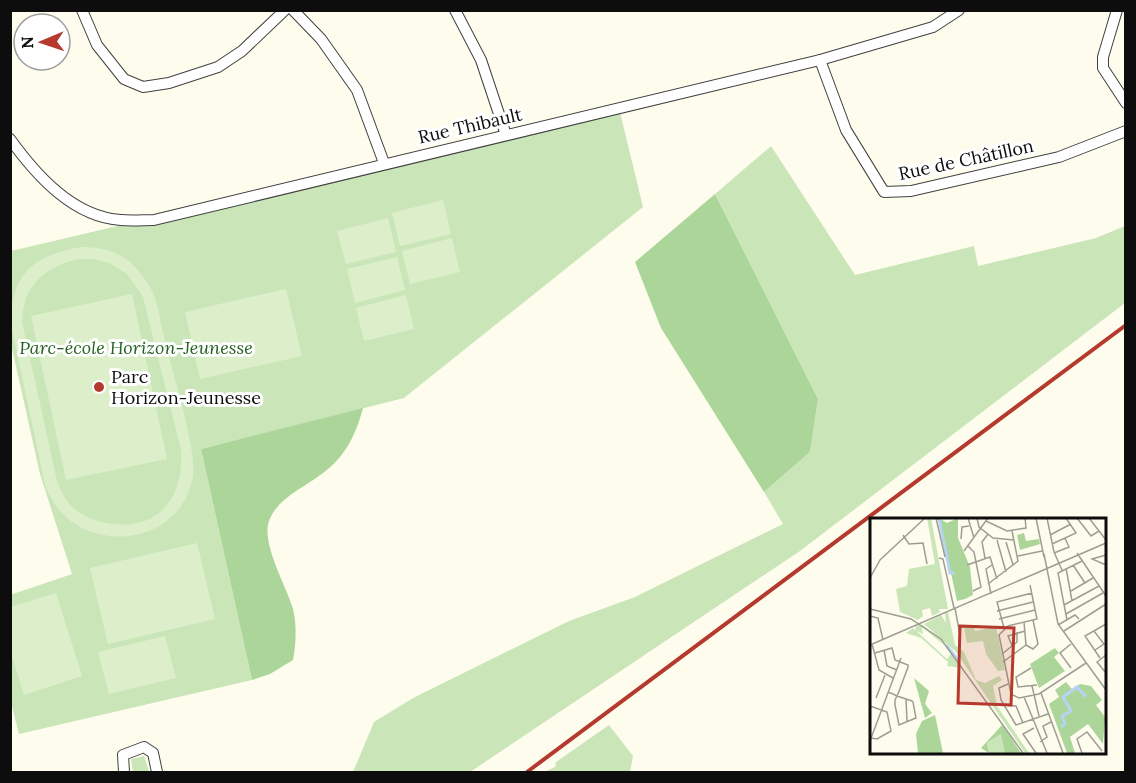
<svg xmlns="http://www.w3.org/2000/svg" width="1136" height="783" font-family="Lora,serif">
	<rect width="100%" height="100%" fill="#fefded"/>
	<g fill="#cae6b9">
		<polygon points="619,108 643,207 404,398 201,449 252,680 19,734 11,703 10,595 72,574 40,474 11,344 11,251"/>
		<polygon points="771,146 855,275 974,246 978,266 1096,238 1125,226 1125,303 800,551 470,772 353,772 374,722 413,698 569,621 635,597 783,524 764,492 810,452 818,399 715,194"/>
		<polygon points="609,725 633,756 630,772 544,772 555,767 556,762"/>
		<polygon points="144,756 149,771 133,772 131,759"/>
	</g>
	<g fill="#acd699">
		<polygon points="715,194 818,399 810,452 764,492 661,328 635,262"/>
		<path d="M 363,408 C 356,434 346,456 323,473 C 304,488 278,497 269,521 C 261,544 287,587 293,609 C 297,625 296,644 293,660 L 270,674 L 252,680 L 201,449 Z"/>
	</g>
	<g fill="#ddeeca" fill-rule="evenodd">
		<polygon points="443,200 451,234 400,246 392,213"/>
		<polygon points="388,218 396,252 346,264 337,231"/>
		<polygon points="452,238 460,272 410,284 402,251"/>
		<path d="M 81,247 C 100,247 121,251 135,267 C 141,274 149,284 153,293 C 159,306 160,323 164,337 C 171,367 197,450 193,476 C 184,532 120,552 75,524 C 61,515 54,503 46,489 L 11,325 C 10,276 32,255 81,247 ZM 78,259 L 94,259 L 109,263 L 127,274 L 143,297 L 181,450 C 184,499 158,532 107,523 C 93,521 77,514 68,502 C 63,496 60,488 57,481 L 22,322 C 23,286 44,267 78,259 Z"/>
		<polygon points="397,257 405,290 355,303 347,269"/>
		<polygon points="286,289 302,356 200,379 185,312"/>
		<polygon points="132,294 167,459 66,480 31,316"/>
		<polygon points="406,295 414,329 364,341 356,308"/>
		<polygon points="197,543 215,619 108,644 90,568"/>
		<polygon points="56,593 82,676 24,695 11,653 11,607"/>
		<polygon points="165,636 176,678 109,694 98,652"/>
	</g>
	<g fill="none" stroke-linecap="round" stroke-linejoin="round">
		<defs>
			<g id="minor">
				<polyline points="82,10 97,45 124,79 143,87 169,83 218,67 242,51 285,10"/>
				<polyline points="293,10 321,39 357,90 384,163"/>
				<polyline points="455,10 481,60 506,135"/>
				<polyline points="1117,10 1103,57 1103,68 1126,103"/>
				<polyline points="820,60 846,130 884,192 911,191 1059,157 1126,131"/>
				<path d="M 10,139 C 36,175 73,217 121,220 C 132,221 143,220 154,220 L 820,60 L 933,27 L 959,10"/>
				<polyline points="124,772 123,755 144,747 153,753 157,772"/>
			</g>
		</defs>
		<use href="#minor" stroke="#404040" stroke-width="12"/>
		<use href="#minor" stroke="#fff" stroke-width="10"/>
		<polyline stroke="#b5392c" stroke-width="4" points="527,772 1126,325"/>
	</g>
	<circle fill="#b5392c" stroke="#fff" stroke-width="2" cx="99" cy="387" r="6"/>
	<g text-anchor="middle" stroke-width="6" stroke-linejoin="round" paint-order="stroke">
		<g font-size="18" fill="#0d0d0d" stroke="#fff">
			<text transform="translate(470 126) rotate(-13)" y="6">Rue Thibault</text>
			<text transform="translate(966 160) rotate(-12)" y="6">Rue de Châtillon</text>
		</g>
		<g font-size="18" font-style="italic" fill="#256121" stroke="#fff">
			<text x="136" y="354">Parc-école Horizon-Jeunesse</text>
		</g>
		<g font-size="18" fill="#0d0d0d" stroke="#fff" text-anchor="start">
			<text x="111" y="383">Parc<tspan x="111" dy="21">Horizon-Jeunesse</tspan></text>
		</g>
	</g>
	<g transform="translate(870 518)">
		<rect width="236" height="236" fill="#fefded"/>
		<path d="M 57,0 L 61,0 L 78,91 L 69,91 L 70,94 L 62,98 L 60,90 L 52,92 L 53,98 L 48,102 L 30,94 L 26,71 L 37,68 L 39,51 L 65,46 ZM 78,94 L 85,127 L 94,134 L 106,162 L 115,165 L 129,158 L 132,162 L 123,168 L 127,188 L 159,235 L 155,235 L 86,134 L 54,106 L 71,97 L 76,105 L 75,95 ZM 49,107 L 53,107 L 67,118 L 93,150 L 77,148 L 78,144 L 51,120 L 36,115 L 43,110 L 77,141 L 81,136 L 75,128 L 52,109 L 53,116 L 46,113 L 45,109 ZM 103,107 L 105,113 L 126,109 L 135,152 L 128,153 L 116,136 L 113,123 L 97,125 L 94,109 ZM 131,216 L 151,235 L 119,235 L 117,225 Z" fill="#cae6b9"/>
		<path d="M 69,0 L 77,5 L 88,0 L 88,20 L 100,49 L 103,77 L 95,81 L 87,83 ZM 154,15 L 156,23 L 169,21 L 170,26 L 150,32 L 147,17 ZM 185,130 L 189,135 L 184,139 L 195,153 L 169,170 L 160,146 ZM 44,160 L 59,173 L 55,186 L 62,195 L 55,200 ZM 196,164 L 202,171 L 210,166 L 221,168 L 232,182 L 226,187 L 235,199 L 233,226 L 218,206 L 200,219 L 205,235 L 197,235 L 179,186 L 189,179 L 185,172 ZM 65,197 L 73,235 L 48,235 L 46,216 L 52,203 ZM 132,207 L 136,212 L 151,235 L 135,235 L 131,216 L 117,225 L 119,235 L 111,230 Z" fill="#acd699"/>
		<path fill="none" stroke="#b5d3f3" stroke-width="3" d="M 69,0 L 80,55 L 84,55M 76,127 L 88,142M 191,209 L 195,206 L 192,198 L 201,193 L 193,179 L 207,169 L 216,179"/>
		<path fill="none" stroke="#9e9d93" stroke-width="1.5" d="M 66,0 L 75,39M 98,0 L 104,20M 107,0 L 109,9 L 123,20 L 144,22M 166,0 L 174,39M 177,0 L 184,34 L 192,52M 207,0 L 221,18 L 229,13M 219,0 L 236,22M 116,3 L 137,13 L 156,10 L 155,0M 33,17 L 39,26 L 53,25 L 57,46M 180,17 L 201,6M 91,21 L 92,9 L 99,8M 127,22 L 136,54M 136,24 L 143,47M 182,26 L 206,15 L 196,0M 98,28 L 104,34 L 111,69 L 103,73M 94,33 L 118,0M 184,35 L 199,29 L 195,20M 207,35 L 236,78M 174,36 L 188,106 L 236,172M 236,37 L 222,41 L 236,47M 148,38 L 172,33M 69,40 L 73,41 L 84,90M 115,40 L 112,24 L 118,16M 97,47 L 120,39 L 127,61M 203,47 L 215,65M 196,50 L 202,83M 0,60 L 10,42 L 55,0M 118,66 L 148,43 L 142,13M 160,67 L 167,101 L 138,108 L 129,117 L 141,176 L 149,180 L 169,176 L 216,145M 201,73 L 223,60M 121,76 L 116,51 L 122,47M 194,87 L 229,68M 85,90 L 90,117M 0,91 L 41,101 L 71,121 L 153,235M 127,93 L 163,84M 196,96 L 233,75M 0,98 L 8,100 L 13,122M 129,101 L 165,92M 197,102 L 188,55 L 212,43M 188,107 L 205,97 L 209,101M 134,110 L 127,84 L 162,75M 194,113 L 236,86M 224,113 L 234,126 L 225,132M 2,126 L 9,152 L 23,160M 0,127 L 236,25M 156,127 L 163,131 L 168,126 L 163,102M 143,130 L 138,118 L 155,113M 14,132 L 17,148 L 27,152M 5,135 L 22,130 L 25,142 L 38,147 L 38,149 L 28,176 L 25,182 L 25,187 L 29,207 L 46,200 L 43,184 L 42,183 L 27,178 L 21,175 L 20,175 L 18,174M 132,136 L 147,124 L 147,114M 236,137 L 227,144 L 236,155M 230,140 L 215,118 L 236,106M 133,144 L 156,127 L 154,104M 161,150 L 146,159 L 148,169 L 167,167M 201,150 L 190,135 L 201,126M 138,166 L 129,170 L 131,182 L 146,207 L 178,196M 162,168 L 169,198M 171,175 L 193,235M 154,179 L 177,235M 6,180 L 15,157M 36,181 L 37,203M 133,187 L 146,188 L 153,205M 0,188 L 17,194 L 21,213 L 7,221 L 1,220M 164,210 L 153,216 L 166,235M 0,223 L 31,140M 170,224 L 177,219 L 173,208 L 181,204M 212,235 L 207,221 L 217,214 L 232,233"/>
		<path fill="#b5392c" fill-opacity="0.15" stroke="#b5392c" stroke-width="3" d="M 90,108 L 144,110 L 141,187 L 88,185 Z"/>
		<rect width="236" height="236" fill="none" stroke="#0d0d0d" stroke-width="3"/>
	</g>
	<rect width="1136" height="783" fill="none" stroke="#0d0d0d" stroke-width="24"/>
	<g transform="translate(42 42) rotate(268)"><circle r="28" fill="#ffffff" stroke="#9e9e9e" stroke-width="1.5"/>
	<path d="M0-4.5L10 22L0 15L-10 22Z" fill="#b5392c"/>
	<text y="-9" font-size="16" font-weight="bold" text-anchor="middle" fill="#0d0d0d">N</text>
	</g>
</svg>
